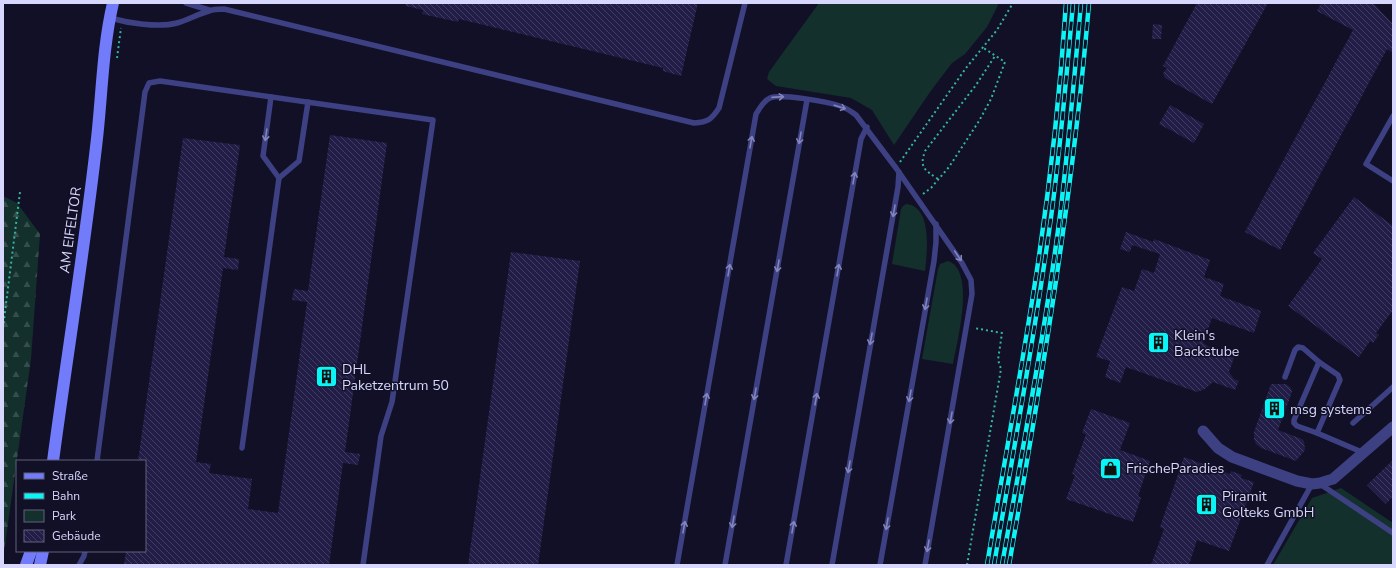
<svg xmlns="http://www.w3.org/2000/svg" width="1396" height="568" font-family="'Nunito Sans',sans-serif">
	<defs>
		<pattern id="forest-firs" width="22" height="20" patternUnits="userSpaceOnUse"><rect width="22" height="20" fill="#13302c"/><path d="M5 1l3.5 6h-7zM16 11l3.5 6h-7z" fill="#354d4c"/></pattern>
		<pattern id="building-back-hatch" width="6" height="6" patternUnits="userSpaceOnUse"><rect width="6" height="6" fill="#211d46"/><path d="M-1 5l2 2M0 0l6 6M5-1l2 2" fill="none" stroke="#403d62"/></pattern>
	</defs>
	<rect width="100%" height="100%" fill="#121026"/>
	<g fill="#13302c">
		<polygon points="819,3 999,3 987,27 965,54 952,63 930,92 894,145 872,110 851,98 776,86 767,79 769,72"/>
		<path d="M 906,204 C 933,206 927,254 925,271 L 892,264 L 901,209 L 903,206 Z"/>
		<path d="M 948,261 C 976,270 957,343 953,364 L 922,359 L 938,269 L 940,264 Z"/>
		<polygon points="1341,488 1393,523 1393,565 1273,565 1312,498"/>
	</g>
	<polygon fill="url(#forest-firs)" points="3,196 17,203 40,234 31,359 3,559"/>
	<g fill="url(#building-back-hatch)">
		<polygon points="406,3 698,3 681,76 663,71 663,68 459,19 458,22 422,14 423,10 406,6"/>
		<polygon points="1197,3 1268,3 1212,104 1165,78 1163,73 1167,68 1163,66"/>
		<polygon points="1321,3 1373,3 1393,24 1393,53 1387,49 1280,250 1245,232 1353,30 1317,11"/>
		<polygon points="1153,24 1162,25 1161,39 1152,39"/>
		<polygon points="1170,105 1204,124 1194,143 1159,124"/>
		<polygon points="330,135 387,143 345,452 360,454 358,465 343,463 329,565 124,565 126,551 145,551 145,461 138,461 183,138 240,145 224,257 239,259 238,270 223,268 196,462 211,464 209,473 252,479 248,509 278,513 307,302 292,300 294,289 308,291"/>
		<polygon points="1354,197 1393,226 1393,310 1376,333 1379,335 1373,343 1370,341 1359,357 1288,306 1322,259 1313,253"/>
		<polygon points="1126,232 1153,242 1154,239 1210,260 1204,277 1224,284 1220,296 1261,311 1254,333 1212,318 1203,343 1216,351 1234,358 1229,372 1234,379 1239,381 1235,390 1213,382 1205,389 1197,392 1126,367 1120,383 1105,377 1110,361 1096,357 1122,287 1134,291 1142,269 1154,273 1160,254 1132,245 1130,252 1120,249"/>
		<polygon points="511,252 580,261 538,565 468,565"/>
		<polygon points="1271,384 1286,384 1291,388 1292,392 1278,430 1302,439 1304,441 1305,450 1296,461 1261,448 1256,444 1254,439 1254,432"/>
		<polygon points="1091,409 1130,423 1120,450 1150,461 1138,496 1141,498 1133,522 1066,499 1075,475 1072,474 1086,434 1082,433"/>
		<polygon points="1184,457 1230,474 1231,471 1242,475 1241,478 1254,482 1229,551 1197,540 1189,565 1151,565 1164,529 1160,527"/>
		<polygon points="1393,460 1393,496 1386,504 1367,485"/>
	</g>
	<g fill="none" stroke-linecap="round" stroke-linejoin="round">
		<g stroke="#34b4a0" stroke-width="2" stroke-dasharray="2 3" stroke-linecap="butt">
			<polyline points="117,58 121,28"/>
			<polyline points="900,162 966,68 997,30 1013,3"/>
			<path d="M 938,179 C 925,170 919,168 925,151 L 976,85 L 995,56"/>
			<polyline points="923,194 931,188 949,167 979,121 991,99 1005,62 982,47"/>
			<polyline points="3,328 20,192"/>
			<polyline points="967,565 1001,369 998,360 1002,333 974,328"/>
		</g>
		<g stroke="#3d4183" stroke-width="5.5">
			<polyline points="186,3 209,10"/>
			<path d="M 110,18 C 128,23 158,28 177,23 C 188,20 198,14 209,11 C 213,9 219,9 224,9 L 694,123 C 708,122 711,120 719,108 L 745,3"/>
			<polyline points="271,97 263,156 279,178"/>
			<polyline points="1393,116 1366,164 1393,181"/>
			<polyline points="1285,377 1295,350 1298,347 1303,348 1319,362 1338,375 1340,380 1317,433 1364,453"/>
			<polyline points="1353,423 1393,387"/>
			<polyline points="1317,433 1297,426 1294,423 1294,420 1319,362"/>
			<polyline points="242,448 279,178 299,161 308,102"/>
			<polyline points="97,461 145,92 149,83 160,81 433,120 392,402 381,436 363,565"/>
			<polyline points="1320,484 1393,533"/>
			<polyline points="79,565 84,556 85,551"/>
			<path d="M 677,565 L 756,114 C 760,108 763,101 770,98 C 780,93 828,102 840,106 C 846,108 851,111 856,115 L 896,168 L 962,263 L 971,280 L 972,294 L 925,565"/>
			<polyline points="725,565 807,100"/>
			<polyline points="786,565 861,139 867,127"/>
			<polyline points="832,565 898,187 899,172"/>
			<polyline points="880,565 934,261 936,242 936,224"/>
			<polyline points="1267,565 1312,484"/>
		</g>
		<polyline stroke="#3d4183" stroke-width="11" points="1203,431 1218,448 1232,457 1297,481 1312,484 1320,483 1333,479 1393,427"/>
		<g stroke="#727bfa" stroke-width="12">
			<path d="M 53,461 C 67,356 84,252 96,147 C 102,99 102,50 113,3"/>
			<polyline points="26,565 31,551"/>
			<polyline points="40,565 43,551"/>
		</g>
		<defs>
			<g id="rail">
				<path d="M 987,565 C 1003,469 1021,373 1036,276 C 1050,185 1060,94 1066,3"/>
				<path d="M 994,565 C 1014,447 1036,329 1052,210 C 1061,141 1067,72 1073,3"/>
				<path d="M 1002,565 C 1023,446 1046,327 1061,207 C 1069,139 1075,71 1081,3"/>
				<path d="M 1009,565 C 1042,378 1073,193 1089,3"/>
			</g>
		</defs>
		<use href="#rail" stroke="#0bf5f6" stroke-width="4.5"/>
		<use href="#rail" stroke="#121026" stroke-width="3" stroke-dasharray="9" stroke-linecap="butt"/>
	</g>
	<defs><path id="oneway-shaft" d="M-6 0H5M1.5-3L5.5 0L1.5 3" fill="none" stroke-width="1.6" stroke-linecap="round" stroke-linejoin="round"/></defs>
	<g stroke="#8284ba">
		<use href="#oneway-shaft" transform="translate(778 97) rotate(-4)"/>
		<use href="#oneway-shaft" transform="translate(840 107) rotate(18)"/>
		<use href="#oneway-shaft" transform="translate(266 135) rotate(98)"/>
		<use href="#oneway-shaft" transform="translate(800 138) rotate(100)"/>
		<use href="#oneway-shaft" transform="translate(751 142) rotate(-80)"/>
		<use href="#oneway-shaft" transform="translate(854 178) rotate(-80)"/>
		<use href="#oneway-shaft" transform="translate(894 211) rotate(100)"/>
		<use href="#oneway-shaft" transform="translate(958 256) rotate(56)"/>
		<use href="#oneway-shaft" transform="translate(778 266) rotate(100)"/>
		<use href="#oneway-shaft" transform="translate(729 270) rotate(-80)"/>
		<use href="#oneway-shaft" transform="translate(838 270) rotate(-80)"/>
		<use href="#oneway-shaft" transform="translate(926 304) rotate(100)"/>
		<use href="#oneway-shaft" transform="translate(871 339) rotate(100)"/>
		<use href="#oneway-shaft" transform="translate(755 394) rotate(100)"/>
		<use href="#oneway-shaft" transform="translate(910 396) rotate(100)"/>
		<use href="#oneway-shaft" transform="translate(706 399) rotate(-80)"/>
		<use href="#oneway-shaft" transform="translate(816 399) rotate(-80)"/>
		<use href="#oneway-shaft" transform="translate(951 418) rotate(100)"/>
		<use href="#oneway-shaft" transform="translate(849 467) rotate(100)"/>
		<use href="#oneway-shaft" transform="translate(733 522) rotate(100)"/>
		<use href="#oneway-shaft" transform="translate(887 524) rotate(100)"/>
		<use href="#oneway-shaft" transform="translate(684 527) rotate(-80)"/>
		<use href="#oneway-shaft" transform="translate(793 527) rotate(-80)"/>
		<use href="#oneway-shaft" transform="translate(928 546) rotate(100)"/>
	</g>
	<defs>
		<symbol id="building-square" viewBox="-11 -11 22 22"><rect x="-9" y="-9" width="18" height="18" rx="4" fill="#0bf5f6" stroke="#121026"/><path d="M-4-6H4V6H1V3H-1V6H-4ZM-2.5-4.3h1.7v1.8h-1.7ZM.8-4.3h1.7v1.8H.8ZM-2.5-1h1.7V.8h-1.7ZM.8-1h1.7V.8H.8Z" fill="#111"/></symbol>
		<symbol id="shop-square" viewBox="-11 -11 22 22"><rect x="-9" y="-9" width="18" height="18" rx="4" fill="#0bf5f6" stroke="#121026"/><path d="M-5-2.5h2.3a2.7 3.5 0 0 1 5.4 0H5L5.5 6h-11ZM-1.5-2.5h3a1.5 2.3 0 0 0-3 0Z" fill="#111"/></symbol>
	</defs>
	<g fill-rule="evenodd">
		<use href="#building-square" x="1146" y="330" width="25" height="25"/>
		<use href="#building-square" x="314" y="364" width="25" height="25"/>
		<use href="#building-square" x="1262" y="396" width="25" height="25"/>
		<use href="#shop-square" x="1098" y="456" width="25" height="25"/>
		<use href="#building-square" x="1194" y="492" width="25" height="25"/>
	</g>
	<g text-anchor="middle" stroke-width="3" stroke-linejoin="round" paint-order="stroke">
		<g font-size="14" fill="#d7d7fd" stroke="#121026">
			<text transform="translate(70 230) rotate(-82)" y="5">AM EIFELTOR</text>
		</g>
		<g font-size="14" fill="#d7d7fd" stroke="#121026" text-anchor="start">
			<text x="1174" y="340">Klein's<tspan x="1174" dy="16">Backstube</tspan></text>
			<text x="342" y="374">DHL<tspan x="342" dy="16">Paketzentrum 50</tspan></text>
			<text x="1290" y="414">msg systems</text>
			<text x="1126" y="473">FrischeParadies</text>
			<text x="1222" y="501">Piramit<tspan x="1222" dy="16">Golteks GmbH</tspan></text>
		</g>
	</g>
	<rect width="1396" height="568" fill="none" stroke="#d7d7fd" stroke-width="8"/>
	<rect x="16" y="460" width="130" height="92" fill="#121026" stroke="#61607c"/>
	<rect x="24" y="473" width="20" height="6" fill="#727bfa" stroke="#61607c"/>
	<text x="52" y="480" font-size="12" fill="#d7d7fd">Straße</text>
	<rect x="24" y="493" width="20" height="6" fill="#0bf5f6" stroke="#61607c"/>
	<text x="52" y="500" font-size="12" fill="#d7d7fd">Bahn</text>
	<rect x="24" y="510" width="20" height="12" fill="#13302c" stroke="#61607c"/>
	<text x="52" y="520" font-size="12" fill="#d7d7fd">Park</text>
	<rect x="24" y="530" width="20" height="12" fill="url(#building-back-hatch)" stroke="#61607c"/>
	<text x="52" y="540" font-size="12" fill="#d7d7fd">Gebäude</text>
</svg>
